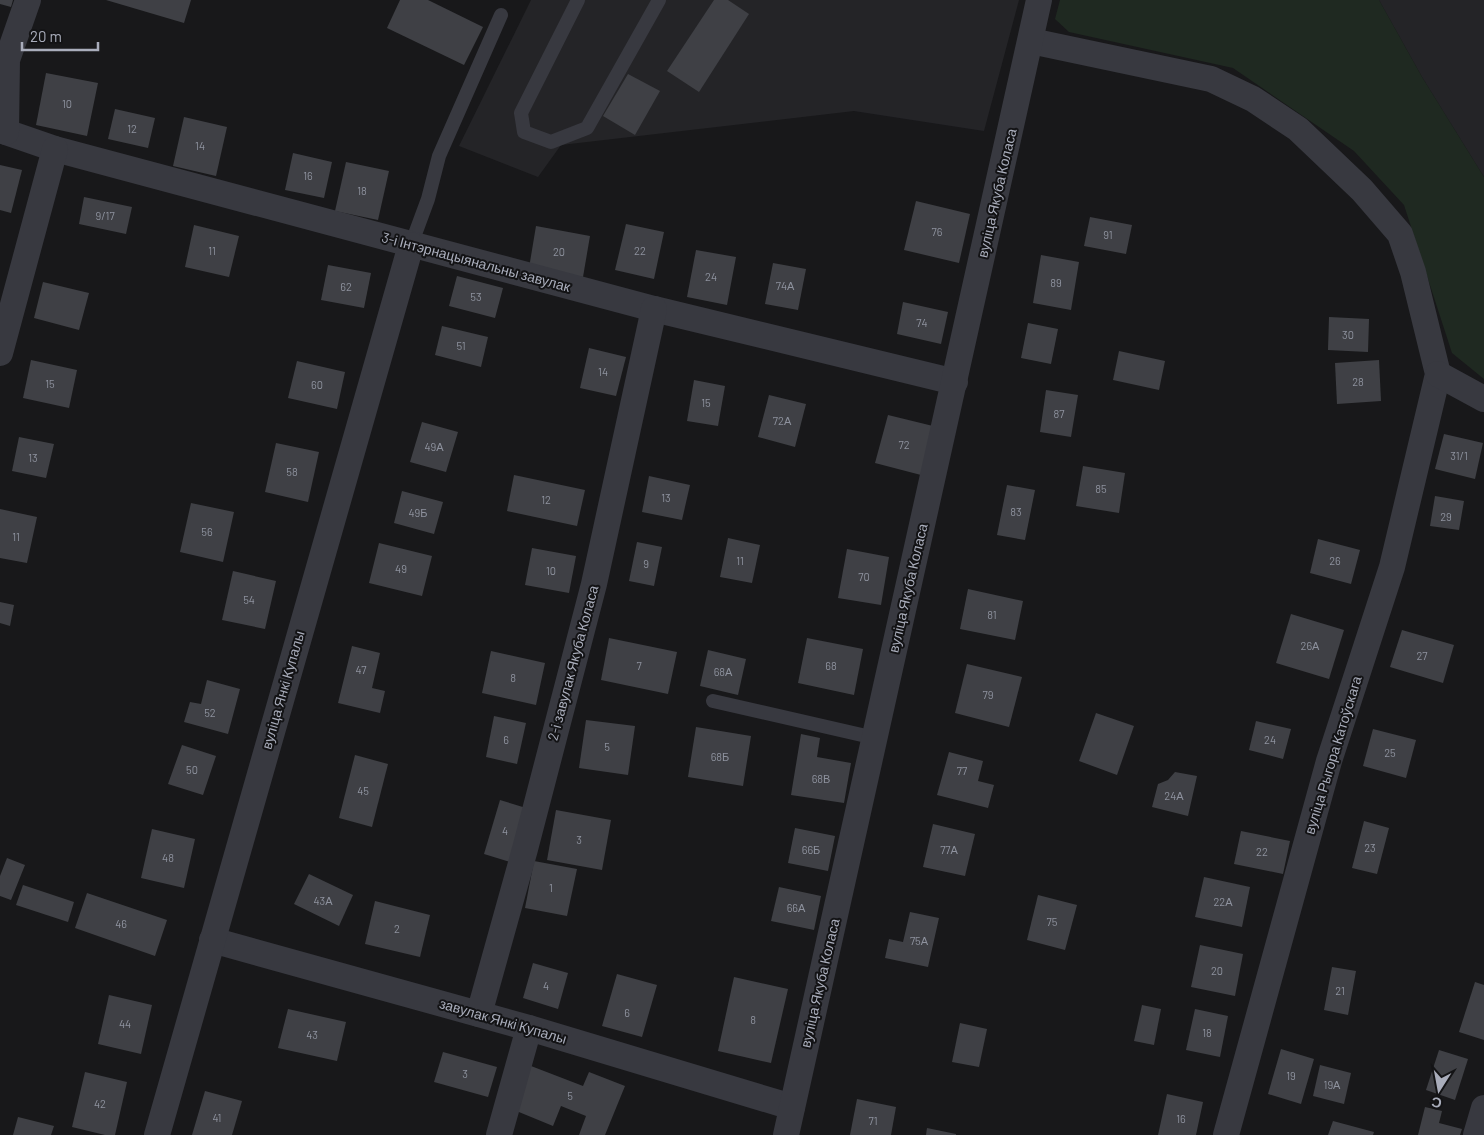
<svg xmlns="http://www.w3.org/2000/svg" width="1484" height="1135" font-family="Barlow,sans-serif">
	<rect width="100%" height="100%" fill="#18181a"/>
	<g fill="#242427">
		<polygon points="531,0 1019,0 984,131 854,111 561,145 538,177 459,146"/>
		<polygon points="1379,0 1484,0 1484,177 1422,77"/>
	</g>
	<polygon fill="#1f2921" points="1060,0 1379,0 1422,77 1484,177 1484,379 1452,353 1404,205 1354,151 1233,68 1069,32 1055,19"/>
	<g fill="#3f4045">
		<polygon points="0,0 13,0 11,7 0,4"/>
		<polygon points="106,0 191,0 184,23"/>
		<polygon points="400,0 428,0 483,27 464,65 387,28"/>
		<polygon points="714,0 728,0 749,14 699,92 667,71"/>
		<polygon points="46,73 98,83 87,136 36,125"/>
		<polygon points="628,74 660,91 635,135 603,116"/>
		<polygon points="115,109 155,118 148,148 108,139"/>
		<polygon points="184,117 227,127 216,176 173,166"/>
		<polygon points="293,153 332,162 324,198 285,190"/>
		<polygon points="346,162 389,171 378,220 335,211"/>
		<polygon points="0,165 22,170 11,213 0,210"/>
		<polygon points="84,197 132,207 126,234 79,224"/>
		<polygon points="916,201 970,214 959,263 904,250"/>
		<polygon points="1090,217 1132,225 1126,254 1084,246"/>
		<polygon points="626,224 664,232 654,279 615,270"/>
		<polygon points="194,225 239,236 229,277 185,267"/>
		<polygon points="536,226 590,236 583,277 529,268"/>
		<polygon points="696,250 736,257 727,305 687,297"/>
		<polygon points="1041,255 1079,262 1071,310 1033,303"/>
		<polygon points="773,263 806,269 798,310 765,304"/>
		<polygon points="328,265 371,273 364,308 321,300"/>
		<polygon points="457,276 503,288 495,318 449,306"/>
		<polygon points="43,282 89,293 79,330 34,318"/>
		<polygon points="903,302 948,312 941,344 897,334"/>
		<polygon points="1329,317 1369,319 1368,352 1328,350"/>
		<polygon points="1028,323 1058,329 1051,364 1021,358"/>
		<polygon points="442,326 488,337 481,367 435,355"/>
		<polygon points="589,348 626,357 616,396 580,388"/>
		<polygon points="1119,351 1165,361 1159,390 1113,380"/>
		<polygon points="31,360 77,370 69,408 23,398"/>
		<polygon points="1379,360 1381,401 1337,404 1335,363"/>
		<polygon points="297,361 345,372 337,409 288,398"/>
		<polygon points="694,380 725,386 718,426 687,421"/>
		<polygon points="1046,390 1078,395 1071,437 1040,432"/>
		<polygon points="769,395 806,404 795,447 758,437"/>
		<polygon points="888,415 933,426 921,475 875,463"/>
		<polygon points="422,422 458,432 446,472 410,462"/>
		<polygon points="1444,434 1483,443 1475,479 1435,469"/>
		<polygon points="19,437 54,444 46,478 12,471"/>
		<polygon points="276,443 319,452 308,502 265,492"/>
		<polygon points="1083,466 1125,473 1119,513 1076,506"/>
		<polygon points="514,475 585,490 577,526 507,511"/>
		<polygon points="649,476 690,485 682,520 642,512"/>
		<polygon points="1007,485 1035,490 1025,540 997,535"/>
		<polygon points="402,491 443,502 434,534 394,523"/>
		<polygon points="1435,496 1464,501 1459,530 1430,526"/>
		<polygon points="191,503 234,512 223,562 180,552"/>
		<polygon points="0,509 37,517 27,563 0,558"/>
		<polygon points="728,538 760,545 752,583 720,577"/>
		<polygon points="1318,539 1360,550 1351,584 1310,573"/>
		<polygon points="637,542 662,547 654,586 629,581"/>
		<polygon points="379,543 432,556 422,596 369,583"/>
		<polygon points="532,548 576,556 569,593 525,585"/>
		<polygon points="847,549 889,557 881,605 838,598"/>
		<polygon points="233,571 276,581 265,629 222,620"/>
		<polygon points="968,589 1023,601 1015,640 960,629"/>
		<polygon points="0,602 14,605 10,626 0,623"/>
		<polygon points="1291,614 1344,630 1329,679 1276,663"/>
		<polygon points="1402,630 1454,645 1443,683 1390,667"/>
		<polygon points="609,638 677,652 668,694 601,680"/>
		<polygon points="807,638 863,649 854,695 798,683"/>
		<polygon points="352,646 380,653 372,688 385,691 380,713 338,703"/>
		<polygon points="708,650 746,659 738,695 700,686"/>
		<polygon points="491,651 545,663 536,705 482,693"/>
		<polygon points="967,664 1022,677 1009,727 955,713"/>
		<polygon points="207,680 240,689 228,734 184,722 190,702 201,704"/>
		<polygon points="1096,713 1134,726 1117,775 1079,761"/>
		<polygon points="494,716 526,723 517,764 486,757"/>
		<polygon points="586,720 635,726 628,775 579,768"/>
		<polygon points="1256,721 1291,729 1283,759 1249,750"/>
		<polygon points="696,727 751,736 743,786 688,777"/>
		<polygon points="1373,729 1416,740 1406,778 1363,766"/>
		<polygon points="801,734 820,738 817,757 851,763 844,803 791,795"/>
		<polygon points="182,745 216,756 203,795 168,784"/>
		<polygon points="949,752 983,761 978,781 994,785 988,808 937,795"/>
		<polygon points="355,755 388,764 372,827 339,818"/>
		<polygon points="1175,772 1197,776 1188,816 1152,807 1158,784 1168,780"/>
		<polygon points="500,800 526,808 510,862 484,854"/>
		<polygon points="556,810 611,820 602,870 547,860"/>
		<polygon points="1364,821 1389,828 1377,874 1352,868"/>
		<polygon points="933,824 975,834 965,876 923,867"/>
		<polygon points="795,828 835,836 828,871 788,863"/>
		<polygon points="152,829 195,839 184,888 141,878"/>
		<polygon points="1241,831 1290,841 1283,874 1234,864"/>
		<polygon points="7,858 25,865 11,900 0,896 0,876"/>
		<polygon points="534,861 577,869 567,916 525,908"/>
		<polygon points="309,874 353,895 339,926 294,904"/>
		<polygon points="1204,877 1250,887 1242,927 1195,917"/>
		<polygon points="23,885 74,902 68,922 16,905"/>
		<polygon points="779,887 821,896 814,930 771,921"/>
		<polygon points="87,893 167,920 155,956 75,928"/>
		<polygon points="1038,895 1077,905 1065,950 1027,940"/>
		<polygon points="375,901 430,915 420,957 365,944"/>
		<polygon points="910,912 939,918 928,967 885,958 889,939 903,942"/>
		<polygon points="1200,945 1243,954 1235,996 1191,987"/>
		<polygon points="533,963 568,973 558,1009 523,998"/>
		<polygon points="1332,967 1356,971 1348,1015 1324,1010"/>
		<polygon points="617,974 657,985 642,1037 602,1026"/>
		<polygon points="734,977 788,989 771,1063 718,1051"/>
		<polygon points="1475,982 1484,985 1484,1040 1459,1032"/>
		<polygon points="109,995 152,1005 141,1054 98,1044"/>
		<polygon points="1142,1005 1161,1009 1154,1045 1134,1041"/>
		<polygon points="288,1009 346,1022 337,1061 278,1048"/>
		<polygon points="1195,1009 1228,1016 1220,1057 1186,1050"/>
		<polygon points="960,1023 987,1029 979,1067 952,1062"/>
		<polygon points="1281,1049 1314,1059 1301,1104 1268,1094"/>
		<polygon points="1439,1050 1468,1059 1455,1100 1426,1090"/>
		<polygon points="443,1052 497,1067 488,1097 434,1082"/>
		<polygon points="1320,1065 1351,1073 1344,1104 1313,1096"/>
		<polygon points="531,1066 583,1086 589,1072 625,1086 605,1135 579,1135 586,1116 561,1106 553,1126 514,1110"/>
		<polygon points="85,1072 127,1082 115,1135 105,1135 72,1127"/>
		<polygon points="205,1091 242,1101 232,1135 192,1135"/>
		<polygon points="1167,1094 1203,1102 1196,1135 1158,1135"/>
		<polygon points="857,1099 896,1107 891,1135 850,1135"/>
		<polygon points="1425,1107 1442,1111 1439,1123 1462,1129 1460,1135 1418,1135"/>
		<polygon points="18,1117 54,1126 51,1135 13,1135"/>
		<polygon points="1333,1121 1374,1132 1373,1135 1328,1135"/>
		<polygon points="927,1128 956,1134 956,1135 926,1135"/>
	</g>
	<g fill="none" stroke-linecap="round" stroke-linejoin="round">
		<g stroke="#383940" stroke-width="14">
			<polyline points="578,0 521,113 524,132 551,142 587,128 659,0"/>
			<polyline points="411,245 428,199 439,156 501,15"/>
			<polyline points="713,701 875,738"/>
		</g>
		<g stroke="#383940" stroke-width="26">
			<polyline points="1031,41 1211,79 1253,99 1298,129 1362,190 1400,234 1413,272 1438,374 1392,567 1329,761 1226,1135"/>
			<polyline points="0,130 55,149 654,309 955,382"/>
			<polyline points="6,132 7,60 28,0"/>
			<polyline points="0,353 55,149"/>
			<polyline points="1438,374 1484,399"/>
			<polyline points="212,940 529,1028 792,1107"/>
			<polyline points="479,1014 525,849 594,584 654,309"/>
			<polyline points="157,1135 411,245"/>
			<polyline points="499,1135 529,1028"/>
			<polyline points="786,1135 1039,0"/>
			<polyline points="1476,1135 1484,1108"/>
		</g>
	</g>
	<g text-anchor="middle" stroke-width="4" stroke-linejoin="round" paint-order="stroke">
		<g font-size="11" fill="#8e929e">
			<text x="67" y="108">10</text>
			<text x="132" y="133">12</text>
			<text x="200" y="150">14</text>
			<text x="308" y="180">16</text>
			<text x="362" y="195">18</text>
			<text x="105" y="220">9/17</text>
			<text x="937" y="236">76</text>
			<text x="1108" y="239">91</text>
			<text x="212" y="255">11</text>
			<text x="640" y="255">22</text>
			<text x="559" y="256">20</text>
			<text x="711" y="281">24</text>
			<text x="1056" y="287">89</text>
			<text x="785" y="290">74А</text>
			<text x="346" y="291">62</text>
			<text x="476" y="301">53</text>
			<text x="922" y="327">74</text>
			<text x="1348" y="339">30</text>
			<text x="461" y="350">51</text>
			<text x="603" y="376">14</text>
			<text x="1358" y="386">28</text>
			<text x="50" y="388">15</text>
			<text x="317" y="389">60</text>
			<text x="706" y="407">15</text>
			<text x="1059" y="418">87</text>
			<text x="782" y="425">72А</text>
			<text x="904" y="449">72</text>
			<text x="434" y="451">49А</text>
			<text x="1459" y="460">31/1</text>
			<text x="33" y="462">13</text>
			<text x="292" y="476">58</text>
			<text x="1101" y="493">85</text>
			<text x="666" y="502">13</text>
			<text x="546" y="504">12</text>
			<text x="1016" y="516">83</text>
			<text x="418" y="517">49Б</text>
			<text x="1446" y="521">29</text>
			<text x="207" y="536">56</text>
			<text x="16" y="541">11</text>
			<text x="740" y="565">11</text>
			<text x="1335" y="565">26</text>
			<text x="646" y="568">9</text>
			<text x="401" y="573">49</text>
			<text x="551" y="575">10</text>
			<text x="864" y="581">70</text>
			<text x="249" y="604">54</text>
			<text x="992" y="619">81</text>
			<text x="1310" y="650">26А</text>
			<text x="1422" y="660">27</text>
			<text x="639" y="670">7</text>
			<text x="831" y="670">68</text>
			<text x="361" y="674">47</text>
			<text x="723" y="676">68А</text>
			<text x="513" y="682">8</text>
			<text x="988" y="699">79</text>
			<text x="210" y="717">52</text>
			<text x="506" y="744">6</text>
			<text x="1270" y="744">24</text>
			<text x="607" y="751">5</text>
			<text x="1390" y="757">25</text>
			<text x="720" y="761">68Б</text>
			<text x="192" y="774">50</text>
			<text x="962" y="775">77</text>
			<text x="821" y="783">68В</text>
			<text x="363" y="795">45</text>
			<text x="1174" y="800">24А</text>
			<text x="505" y="835">4</text>
			<text x="579" y="844">3</text>
			<text x="1370" y="852">23</text>
			<text x="811" y="854">66Б</text>
			<text x="949" y="854">77А</text>
			<text x="1262" y="856">22</text>
			<text x="168" y="862">48</text>
			<text x="551" y="892">1</text>
			<text x="323" y="905">43А</text>
			<text x="1223" y="906">22А</text>
			<text x="796" y="912">66А</text>
			<text x="1052" y="926">75</text>
			<text x="121" y="928">46</text>
			<text x="397" y="933">2</text>
			<text x="919" y="945">75А</text>
			<text x="1217" y="975">20</text>
			<text x="546" y="990">4</text>
			<text x="1340" y="995">21</text>
			<text x="627" y="1017">6</text>
			<text x="753" y="1024">8</text>
			<text x="125" y="1028">44</text>
			<text x="1207" y="1037">18</text>
			<text x="312" y="1039">43</text>
			<text x="465" y="1078">3</text>
			<text x="1291" y="1080">19</text>
			<text x="1332" y="1089">19А</text>
			<text x="570" y="1100">5</text>
			<text x="100" y="1108">42</text>
			<text x="217" y="1122">41</text>
			<text x="1181" y="1123">16</text>
			<text x="873" y="1125">71</text>
		</g>
		<g font-size="14" fill="#a9adbb" stroke="#131315">
			<text transform="translate(997 193) rotate(-77)" y="5">вуліца Якуба Коласа</text>
			<text transform="translate(476 262) rotate(15)" y="5">3-і Інтэрнацыянальны завулак</text>
			<text transform="translate(908 588) rotate(-77)" y="5">вуліца Якуба Коласа</text>
			<text transform="translate(573 663) rotate(-75)" y="5">2-і завулак Якуба Коласа</text>
			<text transform="translate(283 690) rotate(-74)" y="5">вуліца Янкі Купалы</text>
			<text transform="translate(1333 755) rotate(-73)" y="5">вуліца Рыгора Катоўскага</text>
			<text transform="translate(820 983) rotate(-77)" y="5">вуліца Якуба Коласа</text>
			<text transform="translate(503 1021) rotate(16)" y="5">завулак Янкі Купалы</text>
		</g>
	</g>
	<g transform="translate(1439 1090) rotate(191)" stroke="#131315" stroke-width="4" paint-order="stroke">
	<path d="M0-4L9 19L0 12L-9 19Z" fill="#a9adbb"/>
	<text y="-8" font-size="14" font-weight="bold" text-anchor="middle" fill="#a9adbb">С</text>
	</g>
	<path d="M22 42v8h76v-8" fill="none" stroke="#a9adbb" stroke-width="2.5"/>
	<text x="30" y="42" font-size="15" fill="#a9adbb" stroke="#131315" stroke-width="4" paint-order="stroke">20 m</text>
</svg>
